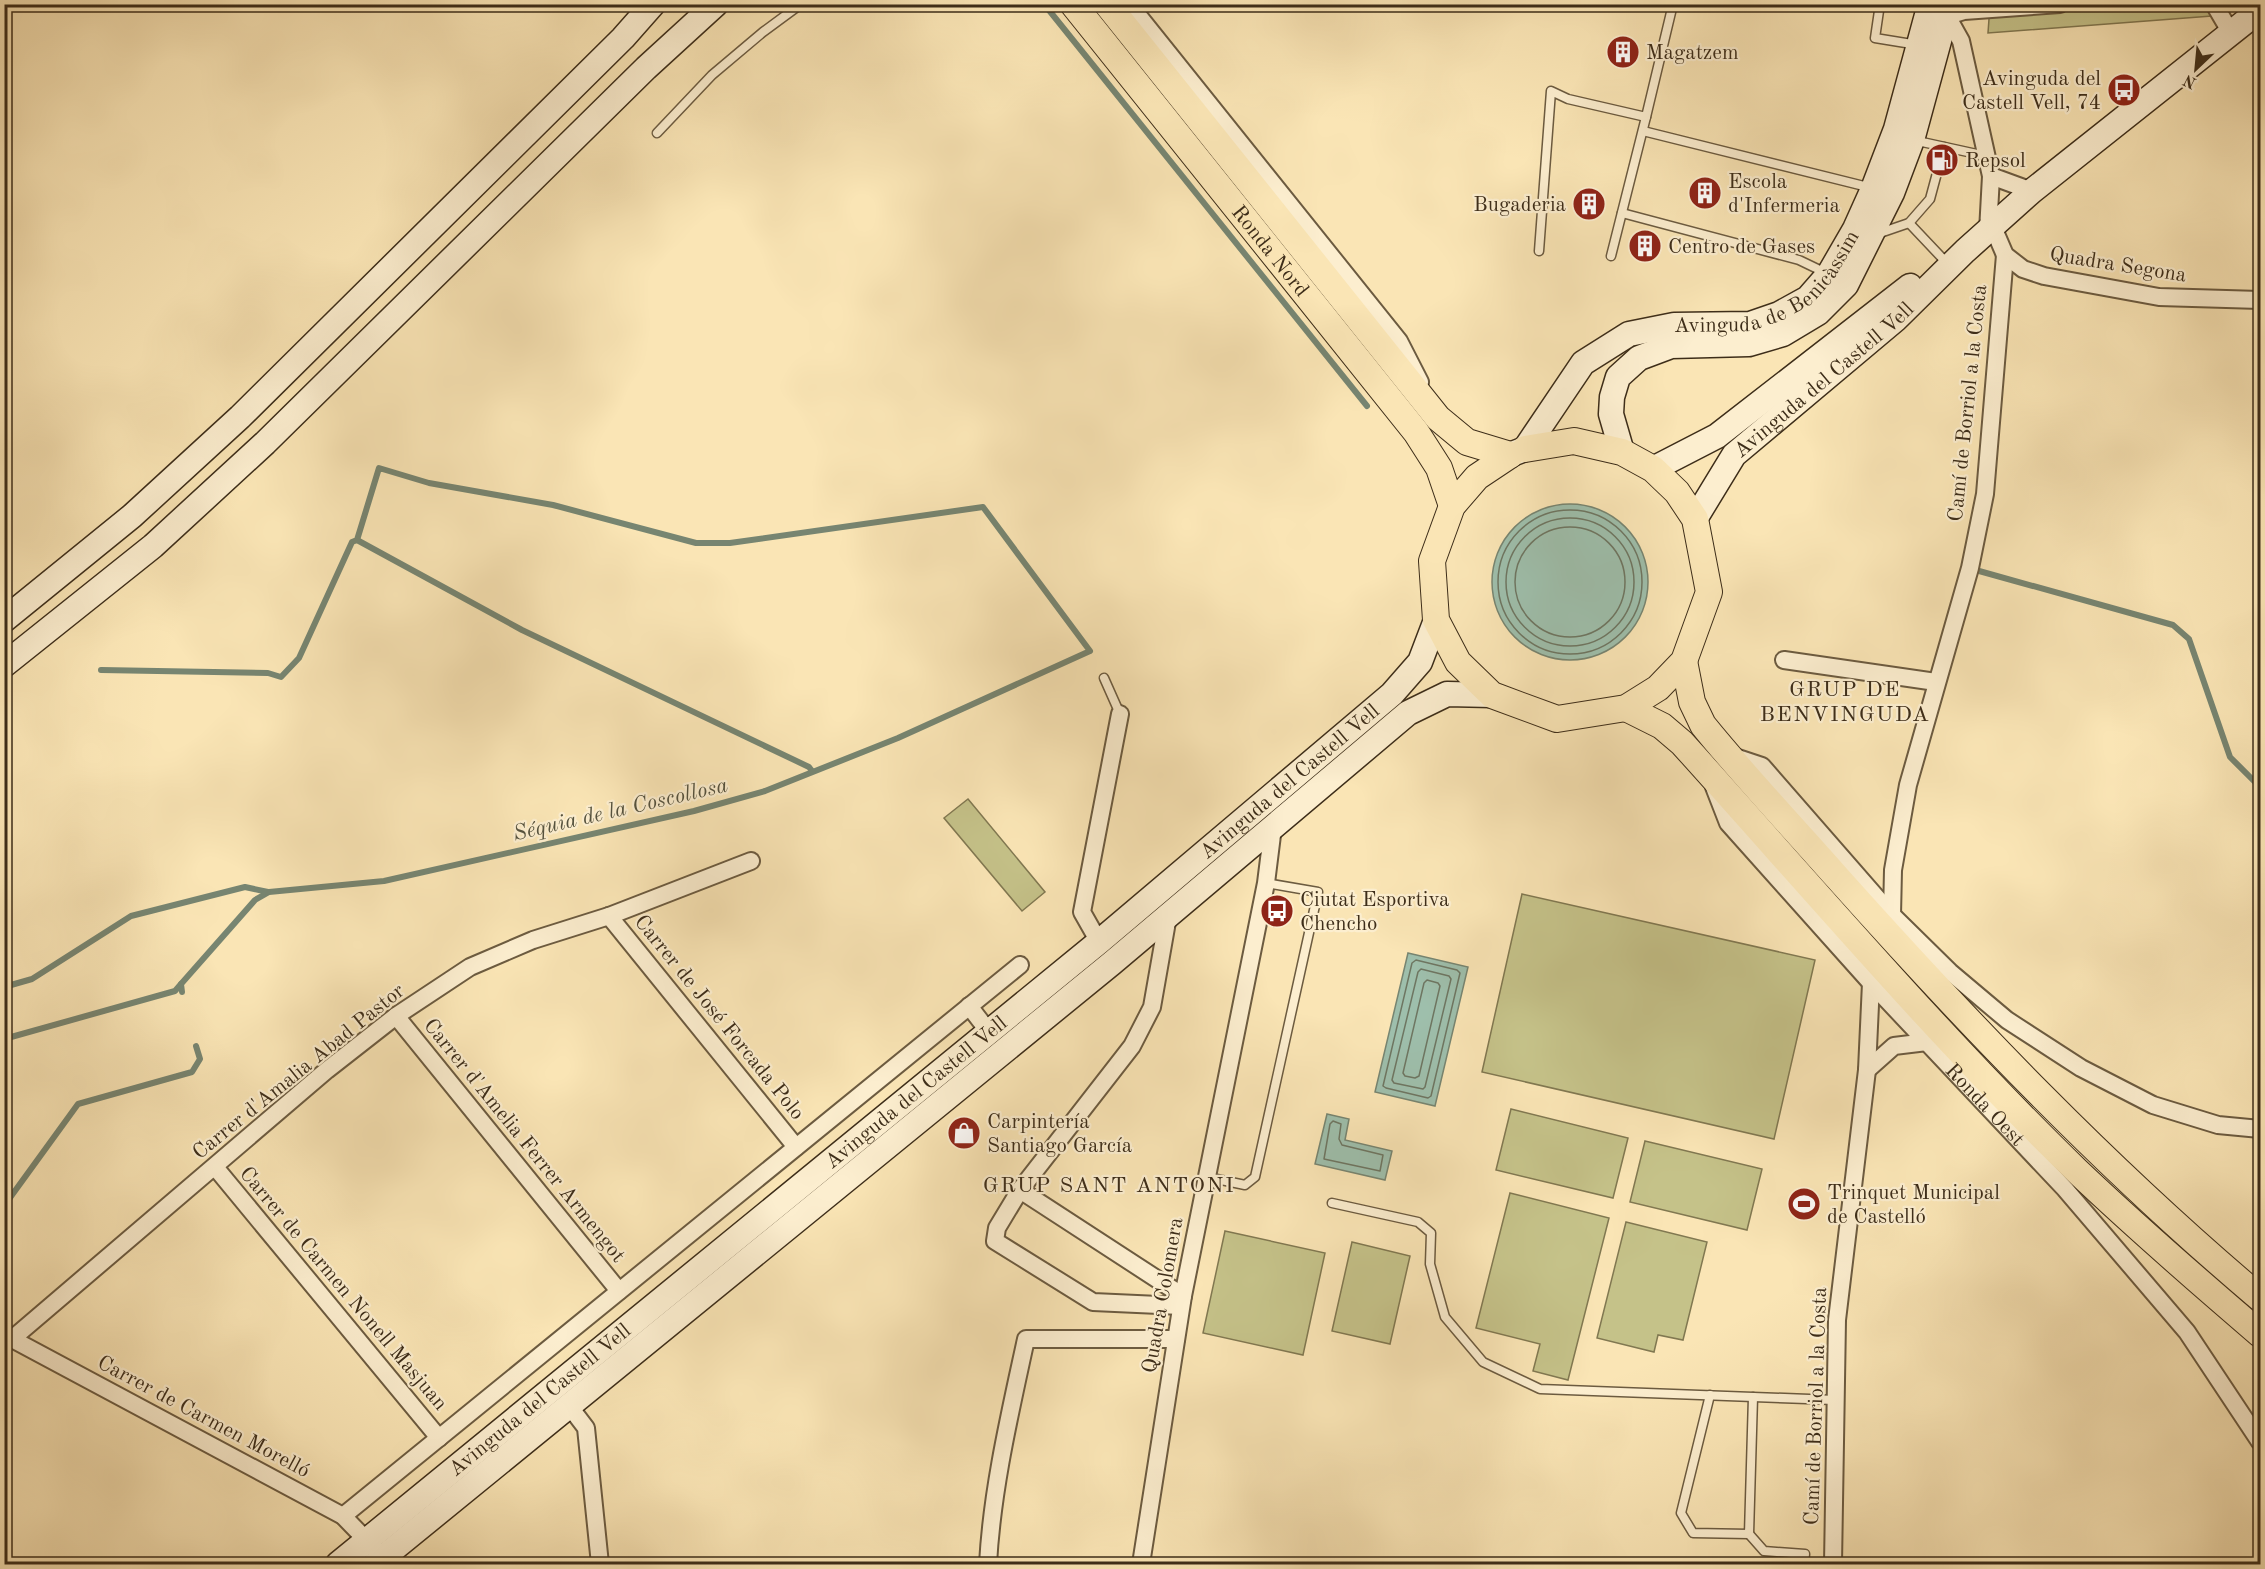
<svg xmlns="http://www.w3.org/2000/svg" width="2265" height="1569" font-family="'Old Standard TT',serif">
	<rect width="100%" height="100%" fill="#fae5b5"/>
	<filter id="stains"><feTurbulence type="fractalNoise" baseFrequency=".00333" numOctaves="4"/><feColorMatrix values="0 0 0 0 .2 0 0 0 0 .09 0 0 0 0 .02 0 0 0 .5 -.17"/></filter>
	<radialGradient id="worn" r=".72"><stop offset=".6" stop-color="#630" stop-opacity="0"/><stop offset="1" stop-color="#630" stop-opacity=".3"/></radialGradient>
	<g fill="#c5c289" stroke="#817851" stroke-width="1.5">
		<polygon points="1990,5 2227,5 2212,16 1988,33"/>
		<polygon points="968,799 1045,892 1022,911 944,818"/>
		<polygon points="1522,894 1815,960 1774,1139 1482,1072"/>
		<polygon points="1511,1109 1628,1138 1613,1198 1496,1170"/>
		<polygon points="1645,1141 1762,1169 1747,1230 1630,1202"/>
		<polygon points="1510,1193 1609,1218 1568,1380 1533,1371 1540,1344 1476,1328"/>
		<polygon points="1626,1222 1707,1242 1683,1340 1658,1335 1654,1352 1597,1338"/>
		<polygon points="1225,1231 1325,1253 1303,1355 1203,1333"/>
		<polygon points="1352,1242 1410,1256 1390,1344 1332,1331"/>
	</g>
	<g fill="#9ebfac" stroke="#778571" stroke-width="1.5">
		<circle cx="1570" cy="582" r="78"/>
		<polygon points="1408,953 1468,967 1435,1106 1375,1092"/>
		<polygon points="1327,1114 1349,1119 1345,1140 1392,1151 1385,1180 1315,1164"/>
	</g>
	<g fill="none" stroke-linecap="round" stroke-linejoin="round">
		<g stroke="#6e7662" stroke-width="1.5">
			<circle cx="1570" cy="582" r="72"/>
			<circle cx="1570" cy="582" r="64"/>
			<circle cx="1570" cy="582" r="55"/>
			<polygon points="1416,960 1457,970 1460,973 1431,1096 1428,1098 1386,1088 1383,1086 1412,963"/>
			<polygon points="1421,969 1449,976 1451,979 1425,1087 1423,1089 1394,1083 1392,1080 1418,972"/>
			<polygon points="1427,980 1438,983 1440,986 1419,1076 1415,1078 1405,1076 1403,1073 1424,983"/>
			<polygon points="1333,1121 1341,1124 1339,1139 1342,1145 1383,1155 1380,1171 1324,1159 1330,1124"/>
		</g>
		<g stroke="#778571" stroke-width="6">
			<polyline points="1044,4 1367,406"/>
			<polyline points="357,540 522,630 809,767 812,771"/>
			<polyline points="1972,569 2173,625 2189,639 2230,757 2260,787"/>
			<polyline points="101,670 268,673 281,677 299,658 352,542 357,540 379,468 429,483 553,505 696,543 730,543 983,507 1090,651 898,738 765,791 694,811 384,881 269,892 255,900 181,984 182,992"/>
			<polyline points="4,987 32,979 131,916 245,887 268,892"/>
			<polyline points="4,1039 175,991 181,984"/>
			<polyline points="4,1206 78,1104 192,1072 200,1059 196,1046"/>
		</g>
		<defs>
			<g id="service">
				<polyline points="1880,4 1875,38 1918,45"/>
				<polyline points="1643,131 1872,188"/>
				<polyline points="657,133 712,75 763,32 801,4"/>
				<polyline points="1913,140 1986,156"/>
				<polyline points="1622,213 1799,260 1826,273"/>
				<polyline points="1909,223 1944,260"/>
				<polyline points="1877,234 1909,223 1930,199 1944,147"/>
				<polyline points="1539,251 1551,91 1568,99 1646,117 1673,4"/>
				<polyline points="1611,256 1646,117"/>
				<polyline points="1104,678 1120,714"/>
				<polyline points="1207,1177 1245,1185 1255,1177 1318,892 1266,883"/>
				<polyline points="1332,1203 1418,1222 1431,1233 1430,1264 1445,1317 1483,1362 1540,1389 1835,1400"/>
				<polyline points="1710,1395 1681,1513 1693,1533 1749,1534 1753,1397"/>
				<polyline points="1749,1534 1764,1551 1805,1554 1804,1564"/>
			</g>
			<g id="minor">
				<polyline points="1129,4 1399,341 1420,382"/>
				<polyline points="2214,4 2231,33"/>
				<polyline points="1991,176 2032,191"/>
				<polyline points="1993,227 2005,255 2023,269 2044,276 2159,297 2260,300"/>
				<polyline points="1988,231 1991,176 1961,41 1947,16 1964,11 2060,4"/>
				<polyline points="1784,660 1936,682"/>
				<polyline points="1732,756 1762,766 1892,915 1950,972 2007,1020 2081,1068 2153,1105 2218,1125 2260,1129"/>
				<path id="s1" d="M 1714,787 L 1728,823 L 1871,983 L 2065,1189 L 2187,1332 L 2260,1442"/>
				<polyline points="1892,915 1893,870 1908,785 1970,568 1985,494 2005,255"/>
				<polyline points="609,916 796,1147"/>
				<polyline points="1168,916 1152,1007 1132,1046 1020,1190 997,1228 995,1241 1093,1302 1181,1306"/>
				<polyline points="1099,942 1082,912 1120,714"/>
				<polyline points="969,1006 989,1032"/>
				<polyline points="396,1016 619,1291"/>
				<polyline points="1867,1070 1894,1046 1927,1042"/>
				<polyline points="215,1167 439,1438"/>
				<polyline points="1020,1190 1183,1296"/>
				<polyline points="570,1407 586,1428 600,1564"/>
				<polyline points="343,1516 1020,965"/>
				<polyline points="374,1548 343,1516 12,1339 327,1070 396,1016 470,967 533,940 609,916 751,861"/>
				<path d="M 988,1564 C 992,1489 1010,1413 1026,1339 L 1176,1339"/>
				<polyline points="1141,1564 1183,1296 1266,883 1273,827"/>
				<polyline points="1833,1564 1837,1320 1867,1070 1871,983"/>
			</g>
			<g id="secondary">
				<polyline points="1622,452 1611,414 1612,397 1618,377 1639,358 1671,346 1749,344 1783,334 1818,313 1846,285 1892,193 1912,140 1949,4"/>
				<path id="s2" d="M 1512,454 L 1525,449 L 1583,363 L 1629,334 L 1674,325 L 1750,324 L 1779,314 L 1808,298 L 1829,274 L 1855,229 L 1873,189 L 1896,129 L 1930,4"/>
				<polyline points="1653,469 1717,436 1910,286"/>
				<path id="s3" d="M 1695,519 L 1734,455 L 1896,319 L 1965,251 L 2032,191 L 2260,10"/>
				<polyline points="4,620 132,516 240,417 623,38 653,4"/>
				<polyline points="4,665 153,546 265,443 646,68 716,4"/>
				<path id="s4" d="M 338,1564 L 1099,942 L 1392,694 L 1420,662 L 1436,620"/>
				<polyline points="375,1564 1112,963 1408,713 1447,694 1492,695"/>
			</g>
			<g id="primary">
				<path id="s5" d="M 1073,4 L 1416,432 L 1439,468 L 1452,506"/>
				<polyline points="1107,4 1438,418 1467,442 1510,455"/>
				<polyline points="1510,455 1477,477 1452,506 1432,561 1436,620 1458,662 1492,695 1557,719 1626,708 1658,688 1684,661 1709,592 1695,519 1677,492 1653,469 1622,452 1574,441 1525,449"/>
				<path d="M 1684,661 L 1692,702 L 1703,725 C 1745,777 1791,825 1835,875 C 1969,1025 2107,1169 2260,1298"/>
				<path d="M 1626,708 L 1662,726 L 1682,743 C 1812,887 1938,1036 2077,1171 C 2136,1227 2198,1281 2260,1334"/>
			</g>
		</defs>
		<use href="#service" stroke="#6c5b40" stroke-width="11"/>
		<use href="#minor" stroke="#6c5b40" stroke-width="20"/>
		<use href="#secondary" stroke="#3d2d19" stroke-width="27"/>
		<use href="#primary" stroke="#3d2d19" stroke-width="28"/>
		<use href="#service" stroke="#fceecf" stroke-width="8"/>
		<use href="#minor" stroke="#fceecf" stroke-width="16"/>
		<use href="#secondary" stroke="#fceecf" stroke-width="24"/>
		<use href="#primary" stroke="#fae5b5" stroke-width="26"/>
	</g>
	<defs>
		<symbol id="building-disc" viewBox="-11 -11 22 22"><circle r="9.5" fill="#8f2418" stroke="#fceecf"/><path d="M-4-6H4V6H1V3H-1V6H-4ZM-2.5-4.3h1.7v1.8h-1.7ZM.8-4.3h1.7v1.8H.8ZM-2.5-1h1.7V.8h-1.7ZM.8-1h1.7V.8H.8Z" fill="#fff"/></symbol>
		<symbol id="bus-disc" viewBox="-11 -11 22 22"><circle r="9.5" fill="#8f2418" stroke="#fceecf"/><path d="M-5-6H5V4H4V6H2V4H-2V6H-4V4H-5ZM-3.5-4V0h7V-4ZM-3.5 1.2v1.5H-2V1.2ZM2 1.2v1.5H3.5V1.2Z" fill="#fff"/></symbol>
		<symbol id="fuel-disc" viewBox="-11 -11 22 22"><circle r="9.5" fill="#8f2418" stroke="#fceecf"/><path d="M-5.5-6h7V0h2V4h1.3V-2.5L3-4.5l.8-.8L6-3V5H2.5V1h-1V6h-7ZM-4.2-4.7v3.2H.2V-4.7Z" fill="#fff"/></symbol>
		<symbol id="shop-disc" viewBox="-11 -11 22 22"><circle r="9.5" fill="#8f2418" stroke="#fceecf"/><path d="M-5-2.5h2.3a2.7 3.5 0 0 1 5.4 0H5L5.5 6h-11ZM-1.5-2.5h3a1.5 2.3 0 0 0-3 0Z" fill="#fff"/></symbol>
		<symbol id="stadium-disc" viewBox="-11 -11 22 22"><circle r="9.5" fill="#8f2418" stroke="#fceecf"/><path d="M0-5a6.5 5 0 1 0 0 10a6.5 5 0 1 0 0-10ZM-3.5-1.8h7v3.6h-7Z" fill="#fff"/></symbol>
	</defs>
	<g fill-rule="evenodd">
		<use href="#building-disc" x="1604" y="33" width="38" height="38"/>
		<use href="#bus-disc" x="2105" y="71" width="38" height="38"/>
		<use href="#fuel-disc" x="1923" y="141" width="38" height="38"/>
		<use href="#building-disc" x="1686" y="174" width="38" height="38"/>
		<use href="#building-disc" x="1570" y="185" width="38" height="38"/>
		<use href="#building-disc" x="1626" y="227" width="38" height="38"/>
		<use href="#bus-disc" x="1258" y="892" width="38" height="38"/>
		<use href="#shop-disc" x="945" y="1114" width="38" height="38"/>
		<use href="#stadium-disc" x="1785" y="1185" width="38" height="38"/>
	</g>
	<g text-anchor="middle" stroke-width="4.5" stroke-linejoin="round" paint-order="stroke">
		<g font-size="21" fill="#3d2d19" stroke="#fceecf" text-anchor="start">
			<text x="1646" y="59">Magatzem</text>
			<text x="2101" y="85" text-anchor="end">Avinguda del<tspan x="2101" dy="24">Castell Vell, 74</tspan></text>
			<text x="1965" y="167">Repsol</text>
			<text x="1728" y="188">Escola<tspan x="1728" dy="24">d'Infermeria</tspan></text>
			<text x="1566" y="211" text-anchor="end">Bugaderia</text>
			<text x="1668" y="253">Centro de Gases</text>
			<text x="1300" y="906">Ciutat Esportiva<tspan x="1300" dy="24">Chencho</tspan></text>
			<text x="987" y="1128">Carpintería<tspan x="987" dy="24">Santiago García</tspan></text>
			<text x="1827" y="1199">Trinquet Municipal<tspan x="1827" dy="24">de Castelló</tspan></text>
		</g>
		<g font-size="21" fill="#3d2d19" stroke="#fceecf">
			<text dy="7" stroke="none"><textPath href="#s5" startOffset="316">Ronda Nord</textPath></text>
			<text transform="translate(2118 264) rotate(9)" y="7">Quadra Segona</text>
			<text dy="7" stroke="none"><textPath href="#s2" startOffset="328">Avinguda de Benicàssim</textPath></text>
			<text dy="7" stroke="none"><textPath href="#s3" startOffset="192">Avinguda del Castell Vell</textPath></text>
			<text transform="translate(1967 403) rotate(-84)" y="7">Camí de Borriol a la Costa</text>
			<text dy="7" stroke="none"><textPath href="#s4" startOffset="1232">Avinguda del Castell Vell</textPath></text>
			<text transform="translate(720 1017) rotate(51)" y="7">Carrer de José Forcada Polo</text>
			<text transform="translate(298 1071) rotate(-39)" y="7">Carrer d'Amalia Abad Pastor</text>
			<text dy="7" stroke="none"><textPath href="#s4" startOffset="746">Avinguda del Castell Vell</textPath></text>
			<text dy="7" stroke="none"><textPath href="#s1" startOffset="420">Ronda Oest</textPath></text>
			<text transform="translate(525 1140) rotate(51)" y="7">Carrer d'Amelia Ferrer Armengot</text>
			<text transform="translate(344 1288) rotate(50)" y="7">Carrer de Carmen Nonell Masjuan</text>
			<text transform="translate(1162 1295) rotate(-80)" y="7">Quadra Colomera</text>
			<text dy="7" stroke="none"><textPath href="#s4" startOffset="260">Avinguda del Castell Vell</textPath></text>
			<text transform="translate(1815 1406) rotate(-88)" y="7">Camí de Borriol a la Costa</text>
			<text transform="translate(204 1416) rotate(28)" y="7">Carrer de Carmen Morelló</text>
		</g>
		<g font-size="22" letter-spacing="1.5" fill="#3d2d19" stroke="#fceecf">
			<text x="1845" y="696">GRUP DE<tspan x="1845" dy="25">BENVINGUDA</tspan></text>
			<text x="1109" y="1192">GRUP SANT ANTONI</text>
		</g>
		<g font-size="22" font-style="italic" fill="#55523e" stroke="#fceecf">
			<text transform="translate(620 808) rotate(-13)" y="8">Séquia de la Coscollosa</text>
		</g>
	</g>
	<rect width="2265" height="1569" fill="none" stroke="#fae5b5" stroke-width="24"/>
	<rect x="6" y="6" width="2253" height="1557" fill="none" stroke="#3d2d19" stroke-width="3"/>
	<rect x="12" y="12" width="2241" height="1545" fill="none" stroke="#3d2d19" stroke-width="1.5"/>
	<g transform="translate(2196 69) rotate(206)" stroke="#fceecf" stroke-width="4.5" paint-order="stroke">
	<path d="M0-4.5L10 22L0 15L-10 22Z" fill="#3d2d19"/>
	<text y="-9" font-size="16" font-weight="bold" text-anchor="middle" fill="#3d2d19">N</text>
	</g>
	<rect width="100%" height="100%" filter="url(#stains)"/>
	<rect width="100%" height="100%" fill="url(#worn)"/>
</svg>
